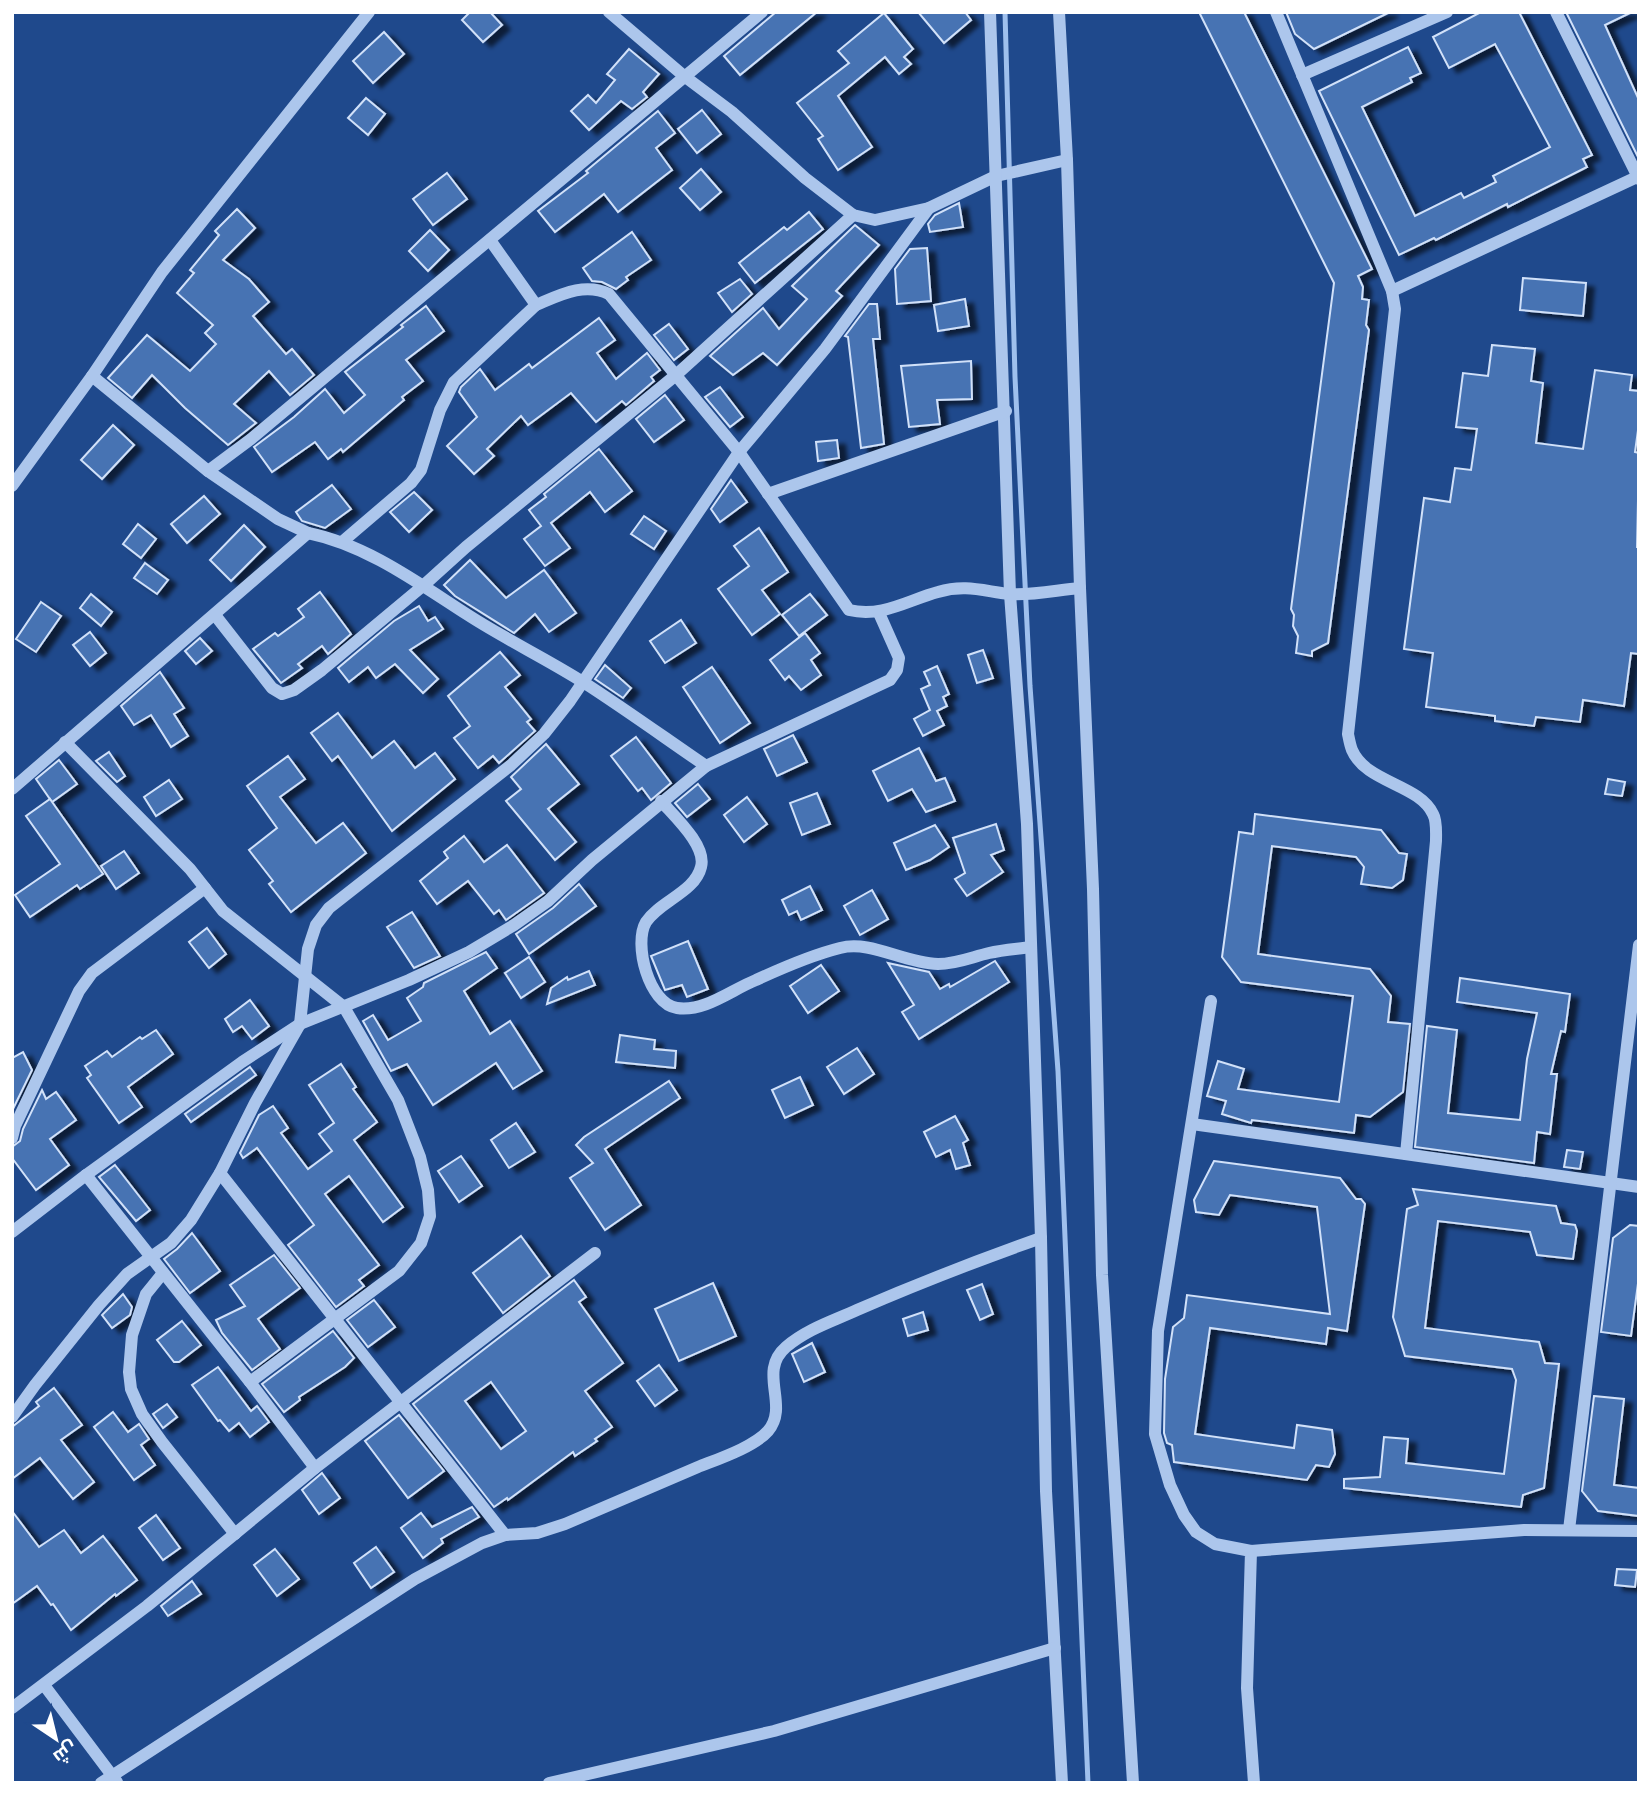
<svg xmlns="http://www.w3.org/2000/svg" width="1651" height="1795" font-family="'PT Sans Narrow',Cairo,sans-serif">
	<defs>
		<filter id="shadow"><feDropShadow dx="8" dy="4.5" stdDeviation="2" flood-color="#0009"/></filter>
	</defs>
	<rect width="100%" height="100%" fill="#1f498c"/>
	<g fill="none" stroke-linecap="round" stroke-linejoin="round">
		<polyline stroke="#9fc0ed" stroke-width="5" points="1005,12 1015,377 1030,686 1058,1071 1088,1783"/>
	</g>
	<g fill="#4773b3" stroke="#d1e1f9" stroke-width="2" fill-rule="evenodd" filter="url(#shadow)">
		<polygon points="470,12 490,12 502,25 483,42 462,20"/>
		<polygon points="776,12 817,12 740,75 724,56"/>
		<polygon points="918,12 965,12 971,20 944,43"/>
		<polygon points="1199,12 1244,12 1372,269 1358,276 1363,287 1362,299 1369,300 1366,325 1369,330 1328,643 1312,651 1312,656 1296,653 1298,636 1293,626 1294,615 1291,609 1334,283"/>
		<polygon points="1286,12 1390,12 1314,49 1295,34"/>
		<polygon points="1481,12 1519,12 1592,155 1583,159 1587,167 1508,207 1507,204 1436,240 1434,238 1399,255 1319,91 1408,47 1421,73 1410,78 1412,82 1362,107 1415,216 1461,193 1464,198 1496,182 1493,176 1550,147 1495,44 1449,68 1433,37"/>
		<polygon points="1566,12 1632,12 1605,25 1639,100 1639,159"/>
		<polygon points="884,13 913,49 904,57 911,64 899,74 885,57 838,96 872,147 838,170 818,139 823,136 797,103 849,63 838,51"/>
		<polygon points="384,32 404,54 373,83 353,61"/>
		<polygon points="629,49 659,74 643,92 647,97 632,109 621,101 589,130 571,111 588,95 596,103 615,80 607,74"/>
		<polygon points="366,98 385,114 368,135 348,118"/>
		<polygon points="702,110 721,134 697,153 678,129"/>
		<polygon points="658,111 675,133 656,148 672,170 618,212 604,194 555,232 538,211 588,173 586,171"/>
		<polygon points="701,169 721,192 700,210 680,188"/>
		<polygon points="447,173 467,199 433,225 413,199"/>
		<polygon points="959,203 963,227 930,232 928,224 935,215"/>
		<polygon points="237,209 255,228 223,260 249,279 269,302 253,316 286,354 292,349 314,375 290,395 269,371 234,404 256,423 228,445 185,408 152,375 132,398 108,378 147,335 190,371 216,344 205,333 213,325 177,293 194,273 190,270 219,235 215,231"/>
		<polygon points="809,212 823,229 755,283 739,263 784,227 787,230"/>
		<polygon points="855,225 879,245 836,291 842,296 777,365 763,353 733,375 710,356 763,308 779,329 807,299 792,286"/>
		<polygon points="430,230 449,250 428,271 409,251"/>
		<polygon points="632,232 651,260 626,277 628,280 616,289 602,282 592,281 583,268"/>
		<polygon points="927,248 931,301 897,304 895,269 910,249"/>
		<polygon points="1523,278 1586,283 1583,316 1520,310"/>
		<polygon points="740,279 752,294 732,312 718,293"/>
		<polygon points="965,299 969,326 938,331 934,305"/>
		<polygon points="869,304 877,304 880,339 873,339 884,444 861,448 848,337 845,336"/>
		<polygon points="426,306 444,331 406,360 423,381 402,397 404,400 343,452 341,449 328,459 315,442 272,472 254,447 294,417 325,389 344,413 365,395 345,372 403,327 401,325"/>
		<polygon points="599,318 615,340 597,353 616,379 647,353 660,370 651,377 654,381 626,405 622,401 596,422 571,393 528,425 521,416 487,449 494,456 474,474 447,446 477,417 459,392 461,387 480,369 495,390 529,364 532,368"/>
		<polygon points="669,324 688,349 674,360 654,335"/>
		<polygon points="1492,345 1535,349 1531,381 1543,383 1536,443 1583,449 1595,370 1632,375 1630,390 1639,391 1639,423 1635,452 1639,453 1637,547 1639,547 1639,654 1631,653 1624,706 1583,700 1580,722 1536,717 1534,726 1495,721 1495,716 1426,707 1433,653 1404,649 1424,498 1450,502 1455,468 1471,470 1477,429 1456,427 1463,373 1488,376"/>
		<polygon points="971,361 972,399 937,400 940,424 909,427 901,366"/>
		<polygon points="720,387 743,417 730,427 705,397"/>
		<polygon points="665,395 684,420 654,442 636,419"/>
		<polygon points="113,425 134,445 102,479 81,460"/>
		<polygon points="837,440 839,458 818,461 816,442"/>
		<polygon points="599,449 632,491 605,512 590,492 551,523 570,548 545,566 524,539 541,526 529,510 546,497 544,494"/>
		<polygon points="731,480 747,502 720,522 711,509"/>
		<polygon points="332,485 351,509 325,528 302,521 296,512"/>
		<polygon points="414,492 432,510 409,532 390,512"/>
		<polygon points="204,496 220,514 187,543 171,524"/>
		<polygon points="644,516 666,531 654,549 631,534"/>
		<polygon points="138,524 156,539 141,558 123,544"/>
		<polygon points="244,525 265,547 231,581 210,560"/>
		<polygon points="759,528 788,572 762,590 780,614 752,635 718,589 749,566 734,546"/>
		<polygon points="470,560 506,598 544,570 576,613 549,632 535,614 514,633 455,596 444,585"/>
		<polygon points="145,563 168,580 157,594 134,578"/>
		<polygon points="320,592 351,634 328,654 322,646 298,664 302,668 281,683 253,649 275,633 278,636 304,617 298,609"/>
		<polygon points="91,594 112,612 101,626 80,608"/>
		<polygon points="810,594 827,615 799,636 782,615"/>
		<polygon points="41,602 61,616 36,652 16,639"/>
		<polygon points="419,606 428,621 435,617 443,629 410,650 438,679 423,693 395,664 376,678 368,667 349,682 338,668 394,621"/>
		<polygon points="681,620 696,643 665,663 650,641"/>
		<polygon points="90,632 106,653 90,666 73,645"/>
		<polygon points="805,633 820,653 811,660 821,675 801,690 789,676 785,680 770,660"/>
		<polygon points="200,638 212,651 196,664 185,651"/>
		<polygon points="983,650 993,678 977,683 968,655"/>
		<polygon points="500,652 520,675 505,687 531,719 527,722 535,731 499,763 493,756 478,768 454,738 470,726 448,696"/>
		<polygon points="605,665 631,688 623,698 595,679"/>
		<polygon points="937,666 949,694 943,697 947,706 937,711 944,725 923,736 914,719 930,710 921,689 930,685 924,672"/>
		<polygon points="712,667 750,723 720,743 683,687"/>
		<polygon points="160,672 184,708 174,714 188,736 171,747 151,715 134,725 121,706"/>
		<polygon points="338,713 372,758 394,741 415,768 435,753 455,779 392,831 338,756 332,761 311,733"/>
		<polygon points="793,735 807,762 777,776 764,749"/>
		<polygon points="636,737 671,783 651,800 642,788 638,791 611,756"/>
		<polygon points="546,744 579,784 548,809 576,842 555,860 506,801 521,789 511,777"/>
		<polygon points="919,748 936,781 945,778 955,801 926,812 912,789 888,801 873,771"/>
		<polygon points="109,752 125,776 117,782 96,761"/>
		<polygon points="288,756 305,779 280,797 316,843 343,823 366,853 291,912 269,884 273,881 249,850 277,828 247,786"/>
		<polygon points="59,760 77,784 52,802 36,779"/>
		<polygon points="1608,779 1625,782 1622,796 1605,794"/>
		<polygon points="169,780 182,799 156,816 144,797"/>
		<polygon points="698,784 710,799 687,817 675,803"/>
		<polygon points="817,793 830,824 802,835 790,803"/>
		<polygon points="747,797 767,824 744,842 724,815"/>
		<polygon points="50,799 103,874 80,889 77,885 30,917 15,895 60,864 26,816"/>
		<polygon points="1255,814 1381,830 1399,853 1407,854 1403,880 1392,888 1361,884 1364,867 1356,857 1272,846 1258,954 1370,969 1391,996 1388,1022 1410,1024 1403,1092 1370,1117 1356,1115 1354,1133 1252,1120 1251,1123 1222,1114 1226,1101 1207,1096 1218,1061 1244,1069 1238,1089 1339,1102 1353,996 1241,982 1222,957 1239,832 1253,834"/>
		<polygon points="996,824 1004,850 991,855 1003,872 967,896 955,879 965,873 953,838"/>
		<polygon points="935,825 949,847 930,860 906,870 894,843"/>
		<polygon points="464,836 484,862 507,845 544,893 506,920 499,910 494,914 468,881 437,904 420,881 448,858 444,852"/>
		<polygon points="124,851 139,873 116,889 101,866"/>
		<polygon points="579,884 596,906 529,954 516,934 553,908"/>
		<polygon points="810,886 822,910 801,920 797,911 789,915 782,900"/>
		<polygon points="872,890 888,919 860,935 844,906"/>
		<polygon points="412,912 440,956 414,968 387,927"/>
		<polygon points="207,928 226,954 209,968 189,942"/>
		<polygon points="688,941 708,989 687,997 682,985 665,990 651,956"/>
		<polygon points="486,952 497,968 464,991 490,1034 510,1021 542,1071 513,1089 496,1063 433,1105 407,1064 391,1071 363,1021 373,1015 388,1040 421,1021 407,998 423,987 424,983"/>
		<polygon points="529,957 545,982 521,998 505,973"/>
		<polygon points="995,961 1009,982 919,1039 902,1012 914,1005 888,963 929,972 940,989 949,984 950,987"/>
		<polygon points="821,965 839,991 808,1013 790,986"/>
		<polygon points="589,971 595,985 547,1004 551,988 567,977 568,980"/>
		<polygon points="1460,978 1570,994 1565,1032 1561,1031 1551,1074 1557,1074 1550,1134 1537,1132 1534,1163 1415,1147 1427,1026 1457,1030 1448,1113 1520,1120 1527,1059 1537,1013 1457,1002"/>
		<polygon points="250,1000 269,1026 252,1039 242,1026 233,1032 225,1019"/>
		<polygon points="156,1030 173,1054 128,1087 142,1107 119,1123 87,1078 91,1075 85,1066 107,1051 112,1057 140,1037 142,1039"/>
		<polygon points="620,1035 655,1040 654,1049 676,1051 675,1068 616,1062"/>
		<polygon points="857,1048 874,1074 844,1094 827,1067"/>
		<polygon points="23,1052 32,1070 12,1111 12,1058"/>
		<polygon points="341,1064 356,1087 353,1089 377,1122 354,1140 403,1207 383,1222 349,1176 325,1194 379,1265 359,1280 364,1286 336,1307 288,1245 314,1225 257,1148 243,1158 240,1153 259,1115 273,1106 288,1128 281,1133 308,1169 332,1151 319,1134 334,1123 309,1085"/>
		<polygon points="250,1067 256,1075 191,1122 185,1114"/>
		<polygon points="800,1077 813,1105 785,1118 772,1090"/>
		<polygon points="669,1081 680,1098 605,1149 641,1205 605,1230 570,1178 593,1163 576,1145 584,1137"/>
		<polygon points="42,1090 46,1099 56,1092 76,1120 50,1139 69,1165 36,1190 12,1158 12,1147 20,1141 23,1129"/>
		<polygon points="955,1116 968,1140 963,1143 970,1165 956,1169 950,1150 936,1157 924,1132"/>
		<polygon points="516,1123 535,1152 509,1168 491,1140"/>
		<polygon points="1567,1150 1583,1152 1580,1169 1564,1167"/>
		<polygon points="461,1156 482,1186 459,1202 438,1171"/>
		<polygon points="1214,1161 1340,1178 1356,1199 1361,1199 1365,1204 1347,1331 1328,1328 1326,1344 1210,1328 1195,1434 1294,1448 1297,1425 1332,1430 1335,1454 1329,1467 1316,1465 1307,1480 1174,1462 1172,1445 1167,1443 1164,1433 1165,1379 1173,1327 1184,1318 1187,1295 1330,1314 1317,1207 1230,1195 1219,1215 1196,1212 1194,1200"/>
		<polygon points="115,1165 150,1210 136,1221 99,1177"/>
		<polygon points="1413,1189 1556,1206 1561,1223 1575,1225 1577,1231 1573,1259 1537,1255 1530,1232 1438,1221 1425,1328 1539,1342 1545,1363 1559,1364 1544,1488 1523,1495 1521,1507 1344,1488 1344,1479 1380,1477 1384,1437 1408,1439 1406,1463 1504,1474 1516,1380 1512,1369 1405,1356 1393,1317 1407,1209 1418,1205"/>
		<polygon points="1630,1225 1639,1226 1639,1276 1631,1336 1601,1332 1613,1238"/>
		<polygon points="192,1233 220,1271 190,1293 164,1259 177,1249"/>
		<polygon points="521,1236 550,1276 503,1313 473,1273"/>
		<polygon points="274,1255 300,1288 258,1319 280,1349 252,1370 222,1333 216,1320 245,1306 230,1285"/>
		<path d="M 574,1280 L 586,1297 L 579,1302 L 623,1363 L 585,1391 L 612,1427 L 595,1439 L 597,1441 L 575,1456 L 573,1452 L 508,1500 L 507,1498 L 494,1507 L 413,1404 ZM 491,1382 L 526,1431 L 501,1449 L 465,1401 Z"/>
		<polygon points="713,1283 736,1336 679,1361 655,1309"/>
		<polygon points="982,1284 993,1314 980,1320 967,1290"/>
		<polygon points="123,1294 132,1307 130,1315 112,1328 102,1315"/>
		<polygon points="374,1300 395,1327 368,1347 347,1320"/>
		<polygon points="923,1312 928,1330 908,1336 903,1319"/>
		<polygon points="182,1321 201,1345 179,1362 174,1362 157,1340"/>
		<polygon points="333,1331 354,1358 345,1367 299,1397 300,1400 284,1412 262,1384"/>
		<polygon points="812,1343 825,1372 804,1382 792,1354"/>
		<polygon points="659,1365 677,1390 655,1406 637,1381"/>
		<polygon points="218,1367 251,1411 257,1406 269,1422 250,1437 239,1423 229,1431 220,1420 218,1421 192,1385"/>
		<polygon points="54,1388 82,1425 61,1440 94,1482 73,1499 40,1458 12,1479 12,1427 39,1406 36,1402"/>
		<polygon points="1594,1396 1624,1399 1614,1485 1639,1488 1639,1516 1598,1511 1582,1491"/>
		<polygon points="167,1404 177,1417 163,1428 153,1414"/>
		<polygon points="113,1412 128,1432 139,1424 149,1439 141,1445 155,1465 134,1480 94,1427"/>
		<polygon points="399,1415 444,1471 408,1498 365,1441"/>
		<polygon points="322,1473 340,1498 319,1514 302,1490"/>
		<polygon points="472,1507 479,1517 441,1539 443,1543 423,1558 401,1528 421,1513 432,1527"/>
		<polygon points="12,1511 39,1547 64,1530 81,1553 103,1536 137,1580 116,1596 115,1594 71,1630 53,1604 51,1605 37,1586 12,1604"/>
		<polygon points="156,1515 180,1548 163,1560 139,1528"/>
		<polygon points="376,1547 394,1572 371,1588 354,1563"/>
		<polygon points="275,1549 299,1579 277,1596 254,1565"/>
		<polygon points="1617,1569 1637,1570 1635,1587 1615,1585"/>
		<polygon points="192,1581 201,1594 168,1616 161,1606"/>
	</g>
	<g fill="none" stroke-linecap="round" stroke-linejoin="round">
		<g stroke="#acc6ec" stroke-width="12">
			<polyline points="609,12 684,76 732,112 805,178 853,215 875,220 929,208 996,176 1067,160"/>
			<polyline points="990,12 1010,594 1027,824 1041,1238 1046,1491 1062,1783"/>
			<polyline points="1059,12 1067,160 1080,588 1093,889 1102,1275 1133,1783"/>
			<path d="M 1276,12 L 1392,291 L 1395,309 L 1348,734 C 1349,739 1350,745 1352,750 C 1366,783 1419,784 1433,814 C 1437,821 1436,833 1436,841 L 1406,1154"/>
			<polyline points="1556,12 1639,179"/>
			<polyline points="1302,75 1447,12"/>
			<path d="M 490,240 L 536,305 C 560,295 584,282 609,294 L 739,452 L 849,610 C 882,618 908,600 938,592 C 965,584 983,591 1009,594 C 1031,596 1057,590 1080,588"/>
			<polyline points="1392,291 1637,177"/>
			<polyline points="92,376 208,471"/>
			<polyline points="12,486 92,376 162,272 369,12"/>
			<polyline points="768,494 1006,411"/>
			<path d="M 308,533 C 367,545 418,583 468,615 C 505,639 545,658 583,682 C 625,709 665,738 706,766"/>
			<polyline points="342,542 411,483 421,470 440,410 454,382 536,305"/>
			<polyline points="215,615 272,688 282,694 294,690 322,670 424,585 466,547 676,375 853,215"/>
			<polyline points="65,742 190,869 223,911 344,1007 398,1100 420,1157 428,1190 430,1216 421,1243 399,1271 250,1382"/>
			<polyline points="12,789 308,533 278,519 208,471 251,439 762,12"/>
			<path d="M 661,801 C 674,816 707,846 701,867 C 695,892 660,901 646,922 C 633,944 649,1004 677,1008 C 705,1012 731,990 756,980 C 782,968 812,955 840,948 C 871,940 903,963 938,964 C 956,964 972,957 989,953 C 1003,950 1017,949 1031,947"/>
			<polyline points="1211,1001 1158,1331 1155,1434 1170,1485 1184,1515 1196,1532 1215,1544 1251,1551 1247,1688 1254,1783"/>
			<polyline points="1192,1124 1639,1187"/>
			<polyline points="12,1138 15,1126 79,991 92,973 205,888"/>
			<polyline points="220,1173 505,1535"/>
			<polyline points="86,1175 250,1382 315,1468"/>
			<polyline points="12,1232 86,1175 242,1062 300,1024 409,980 469,952 514,925 548,901 592,860 706,766 890,680 897,670 899,658 879,613"/>
			<polyline points="163,1273 146,1294 132,1335 129,1372 131,1389 142,1414 162,1442 235,1534"/>
			<polyline points="12,1417 35,1385 99,1305 127,1274 171,1243 191,1220 220,1173 255,1103 300,1024 308,949 316,925 329,908 511,765 544,734 570,701 739,452 825,349 929,208"/>
			<polyline points="1569,1530 1639,945"/>
			<polyline points="1251,1551 1524,1530 1639,1531"/>
			<polyline points="44,1685 117,1782"/>
			<polyline points="12,1708 147,1606 315,1468 595,1253"/>
			<path d="M 101,1783 L 415,1579 L 482,1543 L 505,1535 L 537,1533 L 565,1524 C 610,1505 654,1486 698,1467 C 718,1459 754,1447 768,1431 C 790,1405 757,1372 786,1347 C 807,1329 833,1321 857,1310 C 917,1284 979,1260 1041,1238"/>
			<polyline points="549,1783 774,1731 1055,1648"/>
		</g>
	</g>
	<rect width="1651" height="1795" fill="none" stroke="#ffffff" stroke-width="28"/>
	<g transform="translate(56 1739) rotate(145)" stroke="#1f498c" stroke-width="5" paint-order="stroke">
	<path d="M0-5L12 26L0 18L-12 26Z" fill="#ffffff"/>
	<text y="-10" font-size="19" font-weight="bold" text-anchor="middle" fill="#ffffff">ش</text>
	</g>
</svg>
